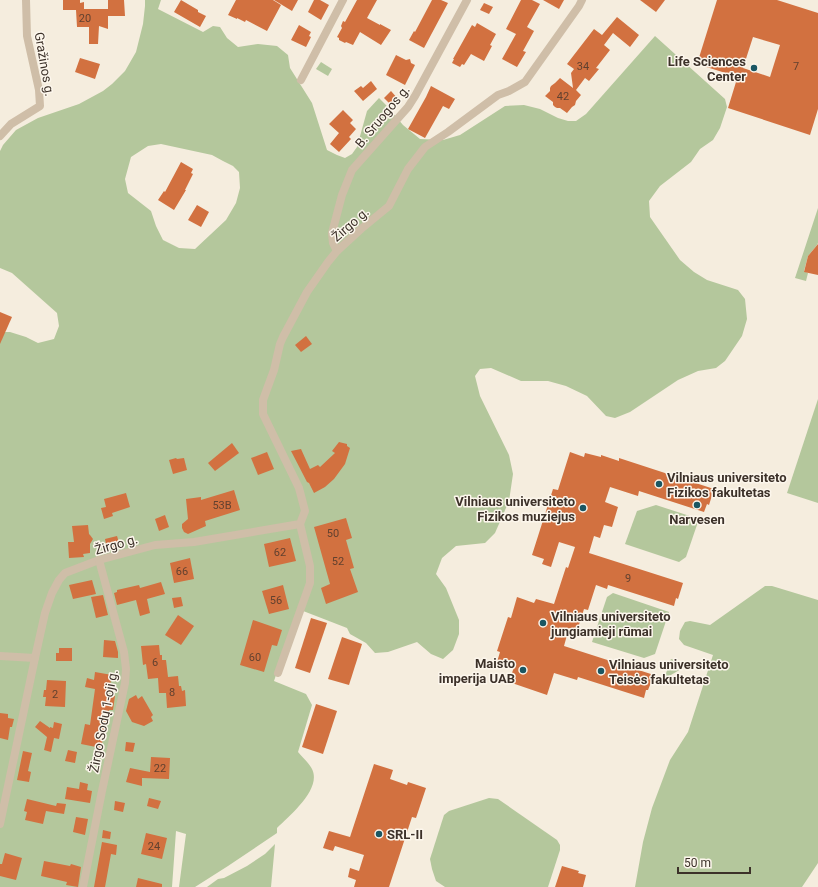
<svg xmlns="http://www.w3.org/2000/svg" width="818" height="887" font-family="Roboto,sans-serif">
	<rect width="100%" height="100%" fill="#f5edde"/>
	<g fill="#b4c79c" fill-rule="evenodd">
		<path d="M 145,0 L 161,0 L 158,9 L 203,32 L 213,26 L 220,27 L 227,38 L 238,47 L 258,44 L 277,46 L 288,55 L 290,68 L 312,103 L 327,150 L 337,155 L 345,158 L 352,154 L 357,147 L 367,111 L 379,98 L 385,104 L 403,125 L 420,139 L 443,140 L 460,135 L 505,106 L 524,105 L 540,109 L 558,118 L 568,121 L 576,121 L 586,114 L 655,36 L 725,99 L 727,107 L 720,128 L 713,140 L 700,149 L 691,162 L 660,186 L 649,201 L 650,217 L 680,260 L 694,272 L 707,280 L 738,290 L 745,299 L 747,319 L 742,336 L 725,361 L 716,368 L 698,371 L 678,380 L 630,412 L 615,418 L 606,416 L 587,396 L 566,386 L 548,381 L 521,381 L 491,368 L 480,369 L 475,376 L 480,396 L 509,455 L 513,474 L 509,501 L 495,533 L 485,543 L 456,546 L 442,558 L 436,574 L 446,588 L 459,620 L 459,634 L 453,650 L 443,659 L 431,654 L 417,642 L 388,652 L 375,653 L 366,643 L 350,634 L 347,628 L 298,609 L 274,681 L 306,694 L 312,705 L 298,752 C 302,757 309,763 312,769 C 322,789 290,815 277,828 L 277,833 L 228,866 L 195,887 L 179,887 L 186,834 L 176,831 L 172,887 L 0,887 L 0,332 L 10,332 L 26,337 L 38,343 L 54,339 L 59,326 L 57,313 L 12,273 L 0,268 L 0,151 L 3,145 L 16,130 L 38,118 L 79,104 L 103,91 L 112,84 L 125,71 L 136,52 L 143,24 L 145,6 ZM 161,144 L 212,155 L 223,161 L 233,166 L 239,172 L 240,188 L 236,203 L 226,220 L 195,249 L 179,248 L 163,240 L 156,226 L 151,211 L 128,193 L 125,179 L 131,157 L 148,146 Z"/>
		<polygon points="321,62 332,69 328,76 316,69"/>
		<polygon points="818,208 818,243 817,245 808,256 804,271 808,273 806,281 795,278"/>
		<polygon points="818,399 818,503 787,493"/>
		<polygon points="656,505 699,519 686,557 679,562 625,544 637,511"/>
		<polygon points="765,586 772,586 818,600 818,863 802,887 635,887 643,842 652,808 670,760 688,732 713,655 684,645 679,639 680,631 685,622 690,621 710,625"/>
		<polygon points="613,593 669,612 655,654 644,658 592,642 607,597"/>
		<polygon points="671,659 688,665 664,679"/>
		<polygon points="489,798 498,799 557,840 560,845 560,850 548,887 445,887 436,881 432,869 430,859 444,815 449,811"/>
		<polygon points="275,844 271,887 207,887 218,879 224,878 247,866 265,854"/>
	</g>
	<g fill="#d27140" fill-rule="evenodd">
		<polygon points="63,0 80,0 80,3 84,2 84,9 108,9 108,0 124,0 125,16 108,16 108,29 99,26 98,44 89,44 89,27 77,27 76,10 63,10"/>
		<polygon points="181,0 198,10 198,12 206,16 200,27 174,12"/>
		<polygon points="236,0 273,0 281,5 267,31 246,20 245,22 237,18 237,19 228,15"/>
		<polygon points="274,0 298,0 292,11"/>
		<polygon points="314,0 320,0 329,5 321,20 308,12"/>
		<polygon points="357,0 377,0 367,18 380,25 380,24 391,30 381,45 360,32 353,45 346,42 345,43 339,40 339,38 337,37 342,28 341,26 343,21 345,22"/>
		<polygon points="432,0 441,0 448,3 424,48 409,40 414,31 415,32"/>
		<polygon points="521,0 532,0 540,4 527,27 534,31 523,51 526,52 517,67 502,59 516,34 506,29"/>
		<polygon points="543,0 564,0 559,9"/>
		<polygon points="640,0 665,0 656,12"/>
		<path d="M 717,0 L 777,0 L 818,13 L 818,109 L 810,135 L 728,108 L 736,82 L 734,81 L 735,76 L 697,64 ZM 753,37 L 780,45 L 770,77 L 743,68 Z"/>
		<polygon points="484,3 493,7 489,14 480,10"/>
		<polygon points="617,17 639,35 630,47 613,33 604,45 610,50 596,68 599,69 589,81 585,78 576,90 581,95 576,101 575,105 572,107 567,113 560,108 557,108 555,107 553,105 553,102 545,96 550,91 550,88 551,86 555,83 560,78 573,88 571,73 574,69 567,64 594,29 602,35"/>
		<polygon points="477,23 496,34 490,45 492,46 484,61 471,54 464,65 462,64 460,67 452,63 454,59 453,59 472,25 475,27"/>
		<polygon points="299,25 311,32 309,36 311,37 306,47 291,40"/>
		<polygon points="396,55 406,60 410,59 411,63 415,65 405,85 386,75"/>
		<polygon points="80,58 100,64 95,79 75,72"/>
		<polygon points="371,81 377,89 363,101 354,91 361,86 363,88"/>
		<polygon points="431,86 455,99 449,109 443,106 425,138 408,129 426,97"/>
		<polygon points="391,91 398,99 391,105 384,98"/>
		<polygon points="343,110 353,120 350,123 356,129 349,137 351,139 339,152 330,144 339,133 329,124"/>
		<polygon points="181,162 193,169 191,173 193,174 185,190 186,190 174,210 158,200 164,191 165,192"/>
		<polygon points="197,205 209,212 201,227 188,220"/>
		<polygon points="818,244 818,275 804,272 808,256"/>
		<polygon points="0,312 12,317 0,344"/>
		<polygon points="306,336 312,344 301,352 295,345"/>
		<polygon points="339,442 347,444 347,446 350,448 345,464 334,479 325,487 314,493 309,483 307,482 291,451 301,449 310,469 318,465 320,467 335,453 332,451"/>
		<polygon points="232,443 239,453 215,471 208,463"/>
		<polygon points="267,452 274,469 258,475 251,458"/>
		<polygon points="570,452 584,457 585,453 601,457 601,455 619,461 619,458 714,489 709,505 707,504 704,512 639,491 638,496 610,487 605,502 618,507 612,527 604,525 600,538 594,536 589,553 683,583 678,599 676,598 674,606 608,585 607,589 596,585 588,610 584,609 577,631 569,628 564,646 654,675 648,690 646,690 644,698 578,677 577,680 554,673 547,695 509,682 514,667 497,662 500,652 497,651 508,617 511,618 517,597 534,603 536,599 554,604 566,567 568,568 575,547 559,542 551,567 542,564 544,559 532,555 553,489 558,490"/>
		<polygon points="176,458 177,459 184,458 187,470 173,474 169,460"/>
		<polygon points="234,490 240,510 205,521 206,526 188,534 184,532 182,528 182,524 188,519 186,499 201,497 201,500"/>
		<polygon points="126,493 130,507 112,513 113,516 104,519 101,508 106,507 104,499"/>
		<polygon points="165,515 169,527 159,531 155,519"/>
		<polygon points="346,518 352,538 346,540 354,568 350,569 358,592 326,604 321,588 330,584 314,527"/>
		<polygon points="88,525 89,534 90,535 93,539 90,544 90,553 83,554 84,557 69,558 68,542 74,542 72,526"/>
		<polygon points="117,536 120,546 107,549 105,539"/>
		<polygon points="290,538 296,561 269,567 264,544"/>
		<polygon points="190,558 194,579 174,583 170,563"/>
		<polygon points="92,580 96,594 73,599 69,585"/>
		<polygon points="161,582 165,594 147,599 150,613 140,616 136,600 117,605 114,593 117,592 117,590 139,585 140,588"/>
		<polygon points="283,585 289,609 269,614 262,591"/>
		<polygon points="103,595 108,615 96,618 91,597"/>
		<polygon points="181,597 183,606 174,608 172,598"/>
		<polygon points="178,615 194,626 181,645 165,635"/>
		<polygon points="311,618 327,623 310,673 295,668"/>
		<polygon points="253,620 282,630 277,646 272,645 264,672 240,665"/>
		<polygon points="342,637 362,644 349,685 328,679"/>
		<polygon points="104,640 115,641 118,652 118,658 103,657"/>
		<polygon points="159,645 160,655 162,655 162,660 166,660 168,677 178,676 179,686 181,686 182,691 185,690 186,706 167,708 166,693 159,693 158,678 148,679 146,664 143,665 141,646"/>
		<polygon points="59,648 72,648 72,661 56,661 56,653 59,653"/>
		<polygon points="95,672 112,675 108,695 115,696 113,710 109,710 101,748 81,744 85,724 90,725 95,689 85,687 87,678 94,680"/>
		<polygon points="47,680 66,681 65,707 45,706 46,697 43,697 44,690 46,690"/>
		<polygon points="136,695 138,699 142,696 153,715 151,717 153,721 144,726 132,722 126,711 129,699"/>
		<polygon points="316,704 337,711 323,754 302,747"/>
		<polygon points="0,713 8,714 8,718 14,719 12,727 10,727 8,740 0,738"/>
		<polygon points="40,721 50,728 50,727 53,728 54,722 62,724 59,739 54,738 51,752 44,750 47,737 35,727"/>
		<polygon points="126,742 135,743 133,752 125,751"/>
		<polygon points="68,750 77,752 75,763 65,761"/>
		<polygon points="23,751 32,753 28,771 31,772 29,782 17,780"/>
		<polygon points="151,757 170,758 169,779 142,778 142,786 126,782 130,768 150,772"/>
		<polygon points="374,764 393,770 390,779 407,785 408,782 426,788 416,818 412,817 389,887 354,887 356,880 348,877 350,868 359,871 364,855 335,846 333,851 323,848 329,831 350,837"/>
		<polygon points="80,782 88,784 87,790 92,791 90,803 65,799 67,787 79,789"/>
		<polygon points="149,798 161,801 158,809 147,806"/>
		<polygon points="27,799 56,806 57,803 66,804 64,814 46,811 43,824 25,820 27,812 24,811"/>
		<polygon points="115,801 125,803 123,812 114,810"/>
		<polygon points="76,817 88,819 85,835 73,832"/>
		<polygon points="103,830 111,832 110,839 102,838"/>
		<polygon points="146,833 167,838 162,859 141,854"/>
		<polygon points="102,842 117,845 116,855 111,854 105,887 94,887"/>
		<polygon points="5,853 22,858 16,880 0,876 0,864 2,864"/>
		<polygon points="44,861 70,866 71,864 81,867 78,887 66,885 67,882 41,876"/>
		<polygon points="562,866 579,871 578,873 586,875 583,887 555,887"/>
		<polygon points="138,878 162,884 162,887 136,887"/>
	</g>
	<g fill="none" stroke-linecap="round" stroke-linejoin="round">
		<g stroke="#cfbea8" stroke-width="8">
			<polyline points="301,80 343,0"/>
			<polyline points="0,136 11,124 40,106 39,90 27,36 26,0"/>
			<polyline points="337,251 333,243 332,233 342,195 352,170 408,107 415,96 467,0"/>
			<polyline points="0,656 35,658 45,613 52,593 59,580 65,573 99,560 155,545 194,542 300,524 305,511 299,488 263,414 263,400 274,370 280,344 283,337 307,292 328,262 337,251 361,229 389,206 408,169 425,147 448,132 498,95 509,91 525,82 579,6 582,0"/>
			<polyline points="278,673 310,583 310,566 300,524"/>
			<polyline points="0,824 35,658"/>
			<polyline points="83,887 102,791 125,683 126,669 124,652 99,560"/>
		</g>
	</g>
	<g fill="#1a5662" stroke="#fcf6ec" stroke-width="1.5">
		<circle cx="754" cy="68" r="4"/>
		<circle cx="659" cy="484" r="4"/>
		<circle cx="697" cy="505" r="4"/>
		<circle cx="583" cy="508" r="4"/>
		<circle cx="543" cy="623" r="4"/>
		<circle cx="523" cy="670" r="4"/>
		<circle cx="601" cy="671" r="4"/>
		<circle cx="379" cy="834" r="4"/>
	</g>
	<g text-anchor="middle" stroke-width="3" stroke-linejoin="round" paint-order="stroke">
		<g font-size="11" fill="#62412f">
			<text x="85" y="22">20</text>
			<text x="583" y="70">34</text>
			<text x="796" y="70">7</text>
			<text x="563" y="100">42</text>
			<text x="222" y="509">53B</text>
			<text x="333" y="537">50</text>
			<text x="280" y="556">62</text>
			<text x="338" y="565">52</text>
			<text x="182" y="575">66</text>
			<text x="628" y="582">9</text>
			<text x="276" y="604">56</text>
			<text x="255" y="661">60</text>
			<text x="155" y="666">6</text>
			<text x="172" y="696">8</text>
			<text x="55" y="698">2</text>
			<text x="160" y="772">22</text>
			<text x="154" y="850">24</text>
		</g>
		<g font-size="13" font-weight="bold" fill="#3c3129" stroke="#fcf6ec" text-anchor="start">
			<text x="746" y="66" text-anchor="end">Life Sciences<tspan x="746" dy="15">Center</tspan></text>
			<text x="667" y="482">Vilniaus universiteto<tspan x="667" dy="15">Fizikos fakultetas</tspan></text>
			<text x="575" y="506" text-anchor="end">Vilniaus universiteto<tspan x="575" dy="15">Fizikos muziejus</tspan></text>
			<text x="697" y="524" text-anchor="middle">Narvesen</text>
			<text x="551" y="621">Vilniaus universiteto<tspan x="551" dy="15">jungiamieji rūmai</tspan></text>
			<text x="515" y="668" text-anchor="end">Maisto<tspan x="515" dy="15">imperija UAB</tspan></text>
			<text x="609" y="669">Vilniaus universiteto<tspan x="609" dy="15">Teisės fakultetas</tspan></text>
			<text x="387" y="839">SRL-II</text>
		</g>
		<g font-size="13" fill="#3c3129" stroke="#fcf6ec">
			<text transform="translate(45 64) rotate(80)" y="5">Gražinos g.</text>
			<text transform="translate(382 116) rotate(-50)" y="5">B. Sruogos g.</text>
			<text transform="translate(350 224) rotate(-41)" y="5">Žirgo g.</text>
			<text transform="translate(116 544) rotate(-16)" y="5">Žirgo g.</text>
			<text transform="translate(103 721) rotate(-79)" y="5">Žirgo Sodų 1-oji g.</text>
		</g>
	</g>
	<path d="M678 867v6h72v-6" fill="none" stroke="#3c3129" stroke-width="2"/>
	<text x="684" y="867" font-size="12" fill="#3c3129" stroke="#fcf6ec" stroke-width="3" paint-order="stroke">50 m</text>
</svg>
